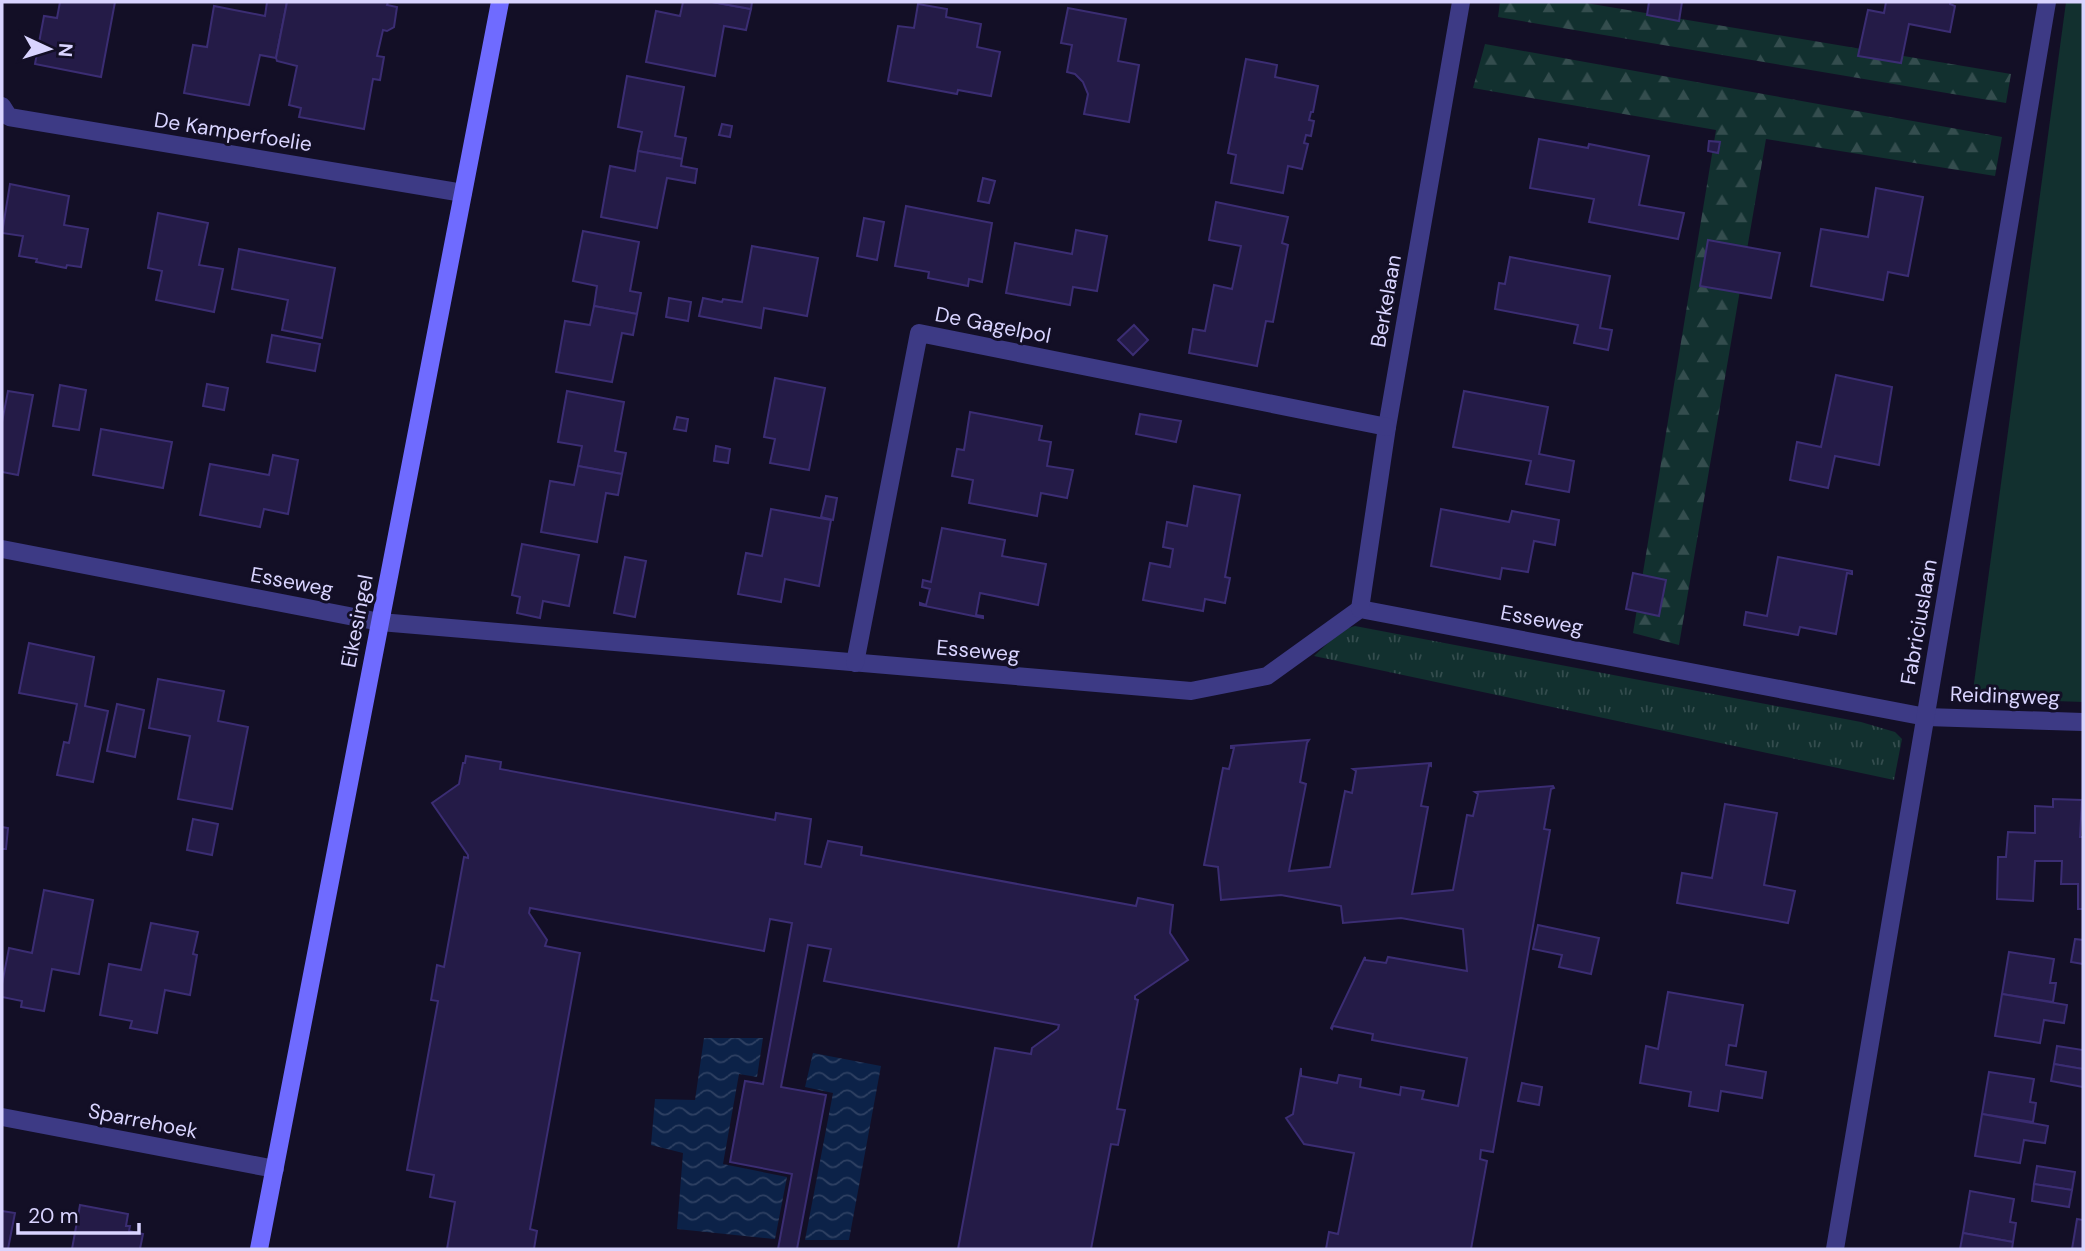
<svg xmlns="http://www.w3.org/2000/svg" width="2085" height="1251" font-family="'DM Sans',sans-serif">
	<defs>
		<pattern id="grass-tufts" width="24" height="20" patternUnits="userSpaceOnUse" patternTransform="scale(1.75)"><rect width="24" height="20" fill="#12302f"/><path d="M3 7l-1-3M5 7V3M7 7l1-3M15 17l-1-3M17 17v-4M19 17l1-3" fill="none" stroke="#344d4e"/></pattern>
		<pattern id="forest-firs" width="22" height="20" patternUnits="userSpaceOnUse" patternTransform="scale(1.75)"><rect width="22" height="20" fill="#12302f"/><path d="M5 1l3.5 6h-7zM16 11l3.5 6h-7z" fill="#344d4e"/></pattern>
		<pattern id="water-waves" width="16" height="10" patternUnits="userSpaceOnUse" patternTransform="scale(1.75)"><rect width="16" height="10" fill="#0c2248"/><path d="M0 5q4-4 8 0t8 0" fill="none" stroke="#2f4163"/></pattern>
	</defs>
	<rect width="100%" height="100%" fill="#130f26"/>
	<polygon fill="url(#grass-tufts)" points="1355,626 1861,722 1895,732 1902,739 1894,780 1314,656 1342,630"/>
	<g fill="url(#forest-firs)">
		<polygon points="1500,2 1580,2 2011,74 2006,103 1498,17"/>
		<polygon points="1485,44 2002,137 1995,176 1766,139 1679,645 1633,633 1716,130 1473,88"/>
	</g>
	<polygon fill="#12302f" points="2066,2 2083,2 2083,702 1972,698"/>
	<g fill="url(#water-waves)">
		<polygon points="704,1038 763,1038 757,1077 739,1074 723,1164 787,1177 775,1239 677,1229 683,1153 651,1145 655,1099 695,1100"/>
		<polygon points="813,1053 881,1066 849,1240 805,1240 833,1093 805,1087"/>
	</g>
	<g fill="#241b47" stroke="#3b2d73" stroke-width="2">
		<polygon points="60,2 115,2 101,77 35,64 44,16 57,18"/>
		<polygon points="267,2 287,2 276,58 260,55 249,105 184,93 193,45 207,47 214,6 265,16"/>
		<polygon points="287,2 388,2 387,5 397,7 394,27 387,31 383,30 377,56 384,57 380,80 373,79 364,129 299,117 301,108 289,105 297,66 277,61 276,58"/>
		<polygon points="683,2 712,2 751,9 746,30 724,26 715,76 646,62 656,11 680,16"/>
		<polygon points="712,2 752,2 751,9"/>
		<polygon points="1649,2 1682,2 1679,21 1647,15"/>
		<polygon points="1886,2 1950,2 1950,4 1955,6 1950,32 1909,24 1901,63 1858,56 1868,10 1884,13"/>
		<polygon points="918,4 947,9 946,17 981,24 977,47 1000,52 991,96 958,90 957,94 888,81 898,26 914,28"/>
		<polygon points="1068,8 1126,19 1118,61 1139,65 1129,122 1084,114 1088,94 1083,82 1075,74 1067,72 1072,45 1061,43"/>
		<polygon points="1246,59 1277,65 1275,77 1318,86 1313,112 1311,112 1309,120 1314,121 1311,136 1306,135 1304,143 1308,144 1302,169 1288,166 1283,193 1231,183 1236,155 1228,153"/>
		<polygon points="627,76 684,87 675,136 686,138 682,159 638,151 642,132 618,127"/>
		<polygon points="722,124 732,126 730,137 719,135"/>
		<polygon points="1539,139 1588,148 1589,144 1649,156 1639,205 1684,213 1678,239 1589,222 1594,199 1530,188"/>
		<polygon points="1709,141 1720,142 1718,153 1708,151"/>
		<polygon points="638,151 682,159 681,166 697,169 695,183 667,178 657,228 601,217 610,166 635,171"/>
		<polygon points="983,178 995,181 989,203 978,201"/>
		<polygon points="10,184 69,196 64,225 88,229 81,267 67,265 66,268 36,262 37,259 19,256 23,236 2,233"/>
		<polygon points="1876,188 1923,197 1908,276 1888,272 1883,300 1811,286 1821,229 1868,237"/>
		<polygon points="1216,202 1288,217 1282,243 1288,245 1273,322 1266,321 1257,366 1189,353 1193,329 1205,331 1214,285 1232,289 1241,246 1209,240"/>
		<polygon points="906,206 992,223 982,282 969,279 968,286 928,278 929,272 895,266"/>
		<polygon points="158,213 208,223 199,265 223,269 214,312 156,300 162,271 148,268"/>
		<polygon points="864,218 884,222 877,260 857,256"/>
		<polygon points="1076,230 1107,236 1097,291 1073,287 1070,305 1006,293 1015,243 1072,254"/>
		<polygon points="583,231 639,242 630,291 641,293 637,314 594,306 597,286 573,281"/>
		<polygon points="1708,240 1780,253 1771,298 1700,286"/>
		<polygon points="752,246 818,258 807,316 764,308 761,328 699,316 703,298 722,302 723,299 742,302"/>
		<polygon points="239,249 335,268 322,338 282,330 288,300 232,289"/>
		<polygon points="1510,257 1610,276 1600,328 1612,330 1608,350 1574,343 1578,325 1495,309 1499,283 1505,284"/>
		<polygon points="669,298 691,302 688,321 666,317"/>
		<polygon points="594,306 637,314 633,335 622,333 612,382 556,372 565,321 590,325"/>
		<polygon points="1134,325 1148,340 1133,355 1118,340"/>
		<polygon points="272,335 320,344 315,371 267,362"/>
		<polygon points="1836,375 1892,387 1879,465 1835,456 1828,488 1790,480 1797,442 1821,447"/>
		<polygon points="775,378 825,388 809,470 770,463 775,439 764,437"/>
		<polygon points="207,384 228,388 224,410 203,406"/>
		<polygon points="60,385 86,390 79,430 53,426"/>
		<polygon points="8,391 33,395 18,475 2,472 2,422"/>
		<polygon points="567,391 624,402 615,451 626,453 622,474 578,466 582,446 558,442"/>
		<polygon points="1464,391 1548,407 1539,454 1574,461 1569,492 1526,484 1531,461 1453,447"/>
		<polygon points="970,412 1042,426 1039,440 1051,442 1047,466 1073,470 1067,498 1041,493 1037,516 969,503 973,480 952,476 957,449 964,450"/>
		<polygon points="1140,414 1181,421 1176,442 1136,434"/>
		<polygon points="677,417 688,419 686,431 674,429"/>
		<polygon points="101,429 172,442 163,488 93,475"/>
		<polygon points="716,446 730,449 728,463 714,461"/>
		<polygon points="273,455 298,460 288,514 264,509 260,527 200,515 210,464 269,475"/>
		<polygon points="578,466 622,474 618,495 606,493 597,542 541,532 550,481 574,485"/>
		<polygon points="1194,486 1240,495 1225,577 1230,578 1225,603 1205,599 1203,611 1143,600 1150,563 1170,567 1173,549 1163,547 1167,522 1187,526"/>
		<polygon points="826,496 837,498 833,520 821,517"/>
		<polygon points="771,509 831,520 819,586 785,579 781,602 738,594 746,553 762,556"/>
		<polygon points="1441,509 1509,522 1512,511 1559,520 1555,545 1534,541 1528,572 1502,568 1500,579 1431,566"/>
		<polygon points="942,528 1005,540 1002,556 1046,564 1038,605 980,593 976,615 983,616 983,618 920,605 920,603 926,605 930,589 922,587 923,580 931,582"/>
		<polygon points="522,544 579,555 569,606 543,601 540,618 517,613 520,597 512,595"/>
		<polygon points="625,557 646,561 635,617 614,613"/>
		<polygon points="1778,557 1852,571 1852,574 1847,573 1836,634 1800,627 1798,635 1744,625 1746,612 1767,616"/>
		<polygon points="1633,573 1666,580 1659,616 1626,609"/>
		<polygon points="29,643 94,657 85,706 108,711 93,782 57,775 64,742 69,743 77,704 19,693"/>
		<polygon points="158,679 224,691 218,721 248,727 232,809 178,799 190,736 149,728"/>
		<polygon points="117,704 144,710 135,757 107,751"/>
		<polygon points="1309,740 1307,743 1300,782 1306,784 1289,871 1330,867 1345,791 1352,793 1356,771 1353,769 1431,763 1431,766 1429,765 1421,806 1428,807 1412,894 1453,890 1467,815 1473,816 1478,794 1475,792 1553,786 1554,788 1551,789 1544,829 1550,830 1493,1152 1481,1150 1480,1159 1487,1161 1471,1249 1326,1249 1329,1232 1338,1234 1354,1153 1304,1144 1286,1118 1293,1114 1301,1068 1301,1076 1337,1083 1339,1075 1361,1079 1360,1087 1400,1095 1401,1087 1424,1091 1422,1099 1458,1106 1467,1058 1372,1040 1373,1034 1333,1026 1332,1029 1331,1028 1365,957 1365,960 1386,963 1388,957 1467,971 1463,929 1401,918 1343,923 1341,906 1281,895 1221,900 1218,867 1204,865 1223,768 1229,769 1234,748 1231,748 1231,746"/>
		<polygon points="466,756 501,762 500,769 775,820 776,813 811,819 805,864 821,867 828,841 862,847 861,855 1136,906 1138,898 1173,905 1170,933 1188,960 1135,996 1135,999 1138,1000 1117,1109 1125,1110 1118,1145 1111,1144 1091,1249 958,1249 995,1048 1031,1054 1032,1048 1058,1029 1059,1025 824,981 831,949 808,945 781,1087 826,1095 797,1249 778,1249 792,1174 730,1162 745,1081 763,1084 792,923 770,919 764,951 530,908 529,913 547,940 545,946 580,953 530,1229 537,1231 534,1249 447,1249 455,1202 430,1197 434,1175 407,1170 438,1001 431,1000 437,965 444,967 464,857 468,858 468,855 432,803 459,784 463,763 465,763"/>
		<polygon points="2053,799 2082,800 2080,837 2083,837 2083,909 2078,909 2078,884 2061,884 2062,861 2035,861 2033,901 1997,899 1998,857 2006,857 2008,832 2035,833 2035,806 2053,807"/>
		<polygon points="1725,804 1777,813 1764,885 1795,891 1788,923 1677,903 1682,873 1712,878"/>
		<polygon points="193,819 218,824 212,855 187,850"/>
		<polygon points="2,827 8,828 6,849 2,849"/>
		<polygon points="44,890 93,900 79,974 52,969 44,1011 21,1007 22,1001 2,997 2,984 9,948 32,953"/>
		<polygon points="151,923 198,932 193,954 197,955 190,995 165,990 157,1033 130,1028 132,1021 100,1015 109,964 141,970"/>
		<polygon points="1538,925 1599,938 1591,974 1559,967 1562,955 1533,949"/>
		<polygon points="2075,939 2083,940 2083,964 2071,962"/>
		<polygon points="2009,952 2054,959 2050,983 2056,983 2053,1002 2002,994"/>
		<polygon points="1668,992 1743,1005 1736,1046 1729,1045 1726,1065 1766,1072 1762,1098 1721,1091 1718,1111 1689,1106 1691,1092 1640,1083 1646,1046 1658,1049"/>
		<polygon points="2002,994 2067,1005 2064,1023 2044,1020 2040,1043 1995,1036"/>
		<polygon points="2057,1046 2083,1050 2083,1069 2054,1064"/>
		<polygon points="2054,1064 2083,1069 2083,1087 2051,1081"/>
		<polygon points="1989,1072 2034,1079 2030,1102 2036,1103 2033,1122 1982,1114"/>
		<polygon points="1522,1083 1542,1087 1539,1105 1518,1101"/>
		<polygon points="1982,1114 2048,1126 2045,1143 2024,1140 2020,1163 1975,1156"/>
		<polygon points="2037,1166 2075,1172 2072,1190 2034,1184"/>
		<polygon points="2034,1184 2072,1190 2069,1207 2032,1201"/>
		<polygon points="1970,1191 2014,1199 2010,1222 2016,1223 2013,1242 1963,1233"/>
		<polygon points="80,1205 128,1214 126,1226 130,1226 129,1231 143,1234 140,1249 72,1249"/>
		<polygon points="2,1211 15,1213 8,1249 2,1249"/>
		<polygon points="2077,1219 2083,1220 2083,1249 2072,1249"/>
		<polygon points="1963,1233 2013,1242 2012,1249 1960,1249"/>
	</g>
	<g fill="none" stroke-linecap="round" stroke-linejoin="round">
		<g stroke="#3d3a85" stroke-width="18">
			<polyline points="2,106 9,117 463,193"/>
			<polyline points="2,549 380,622 1191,691 1267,676 1360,609 1926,717 2083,722"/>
			<polyline points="1360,609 1387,427 1461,2"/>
			<polyline points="855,663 919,333 1387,427"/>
			<polyline points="2,1117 275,1169"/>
			<polyline points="1835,1249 2047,2"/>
		</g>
		<polyline stroke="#6f6bff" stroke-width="18" points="259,1249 500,2"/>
	</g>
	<g text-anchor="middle" stroke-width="6" stroke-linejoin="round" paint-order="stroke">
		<g font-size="21" fill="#d9d4ff" stroke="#130f26">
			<text transform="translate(233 132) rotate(9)" y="7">De Kamperfoelie</text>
			<text transform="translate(1386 301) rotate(-80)" y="7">Berkelaan</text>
			<text transform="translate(993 325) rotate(11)" y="7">De Gagelpol</text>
			<text transform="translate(292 582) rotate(11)" y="7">Esseweg</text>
			<text transform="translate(1542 620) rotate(11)" y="7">Esseweg</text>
			<text transform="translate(357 621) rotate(-79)" y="7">Eikesingel</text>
			<text transform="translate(1919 622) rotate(-80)" y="7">Fabriciuslaan</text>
			<text transform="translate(978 651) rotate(5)" y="7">Esseweg</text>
			<text transform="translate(2005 696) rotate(2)" y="7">Reidingweg</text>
			<text transform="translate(143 1121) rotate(11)" y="7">Sparrehoek</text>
		</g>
	</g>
	<rect width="2085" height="1251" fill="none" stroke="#d9d4ff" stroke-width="7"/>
	<g transform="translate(49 49) rotate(94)" stroke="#130f26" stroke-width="5" paint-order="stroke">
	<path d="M0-5L12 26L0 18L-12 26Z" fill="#d9d4ff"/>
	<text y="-10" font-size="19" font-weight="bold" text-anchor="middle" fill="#d9d4ff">N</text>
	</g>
	<path d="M18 1223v10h121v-10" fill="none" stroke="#d9d4ff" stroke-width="3.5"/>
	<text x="28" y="1223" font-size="21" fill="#d9d4ff" stroke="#130f26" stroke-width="5" paint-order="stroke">20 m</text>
</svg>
